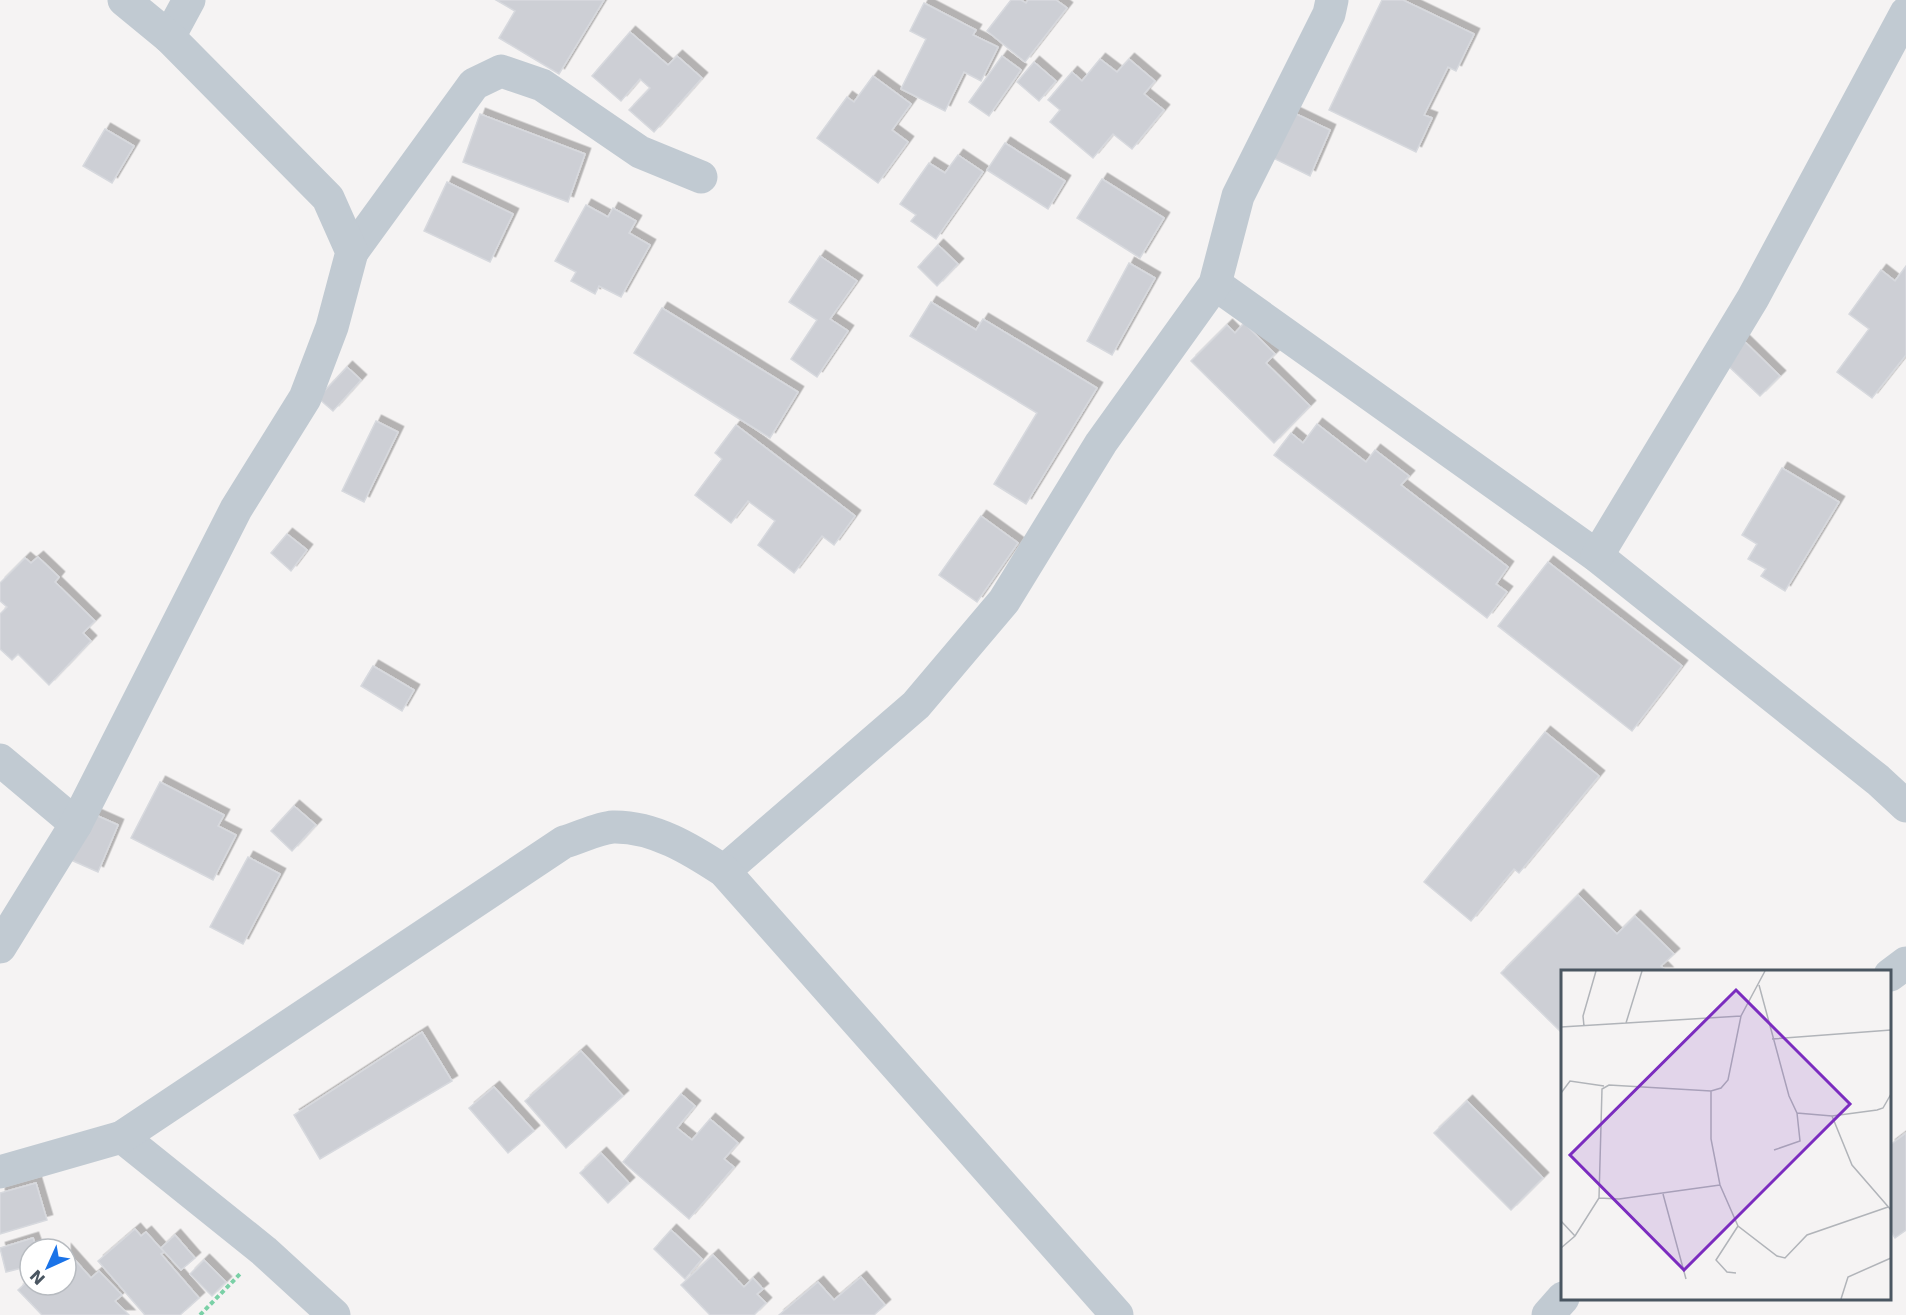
<svg xmlns="http://www.w3.org/2000/svg" width="1906" height="1315" font-family="'DejaVu Sans',sans-serif">
	<defs>
		<filter id="shadow"><feDropShadow dx="5.5" dy="-5.5" stdDeviation="0" flood-color="#0004"/></filter>
	</defs>
	<rect width="100%" height="100%" fill="#f5f3f3"/>
	<g fill="#cdcfd5" stroke="#d7d9de" stroke-width="1.5" filter="url(#shadow)">
		<polygon points="496,0 604,0 559,74 499,38 515,11"/>
		<polygon points="1011,0 1021,0 1026,3 1028,0 1056,0 1067,8 1025,62 987,31"/>
		<polygon points="1382,0 1403,0 1474,34 1456,71 1448,67 1424,115 1432,118 1416,152 1329,110"/>
		<polygon points="924,3 976,30 973,35 998,47 981,81 964,72 945,111 901,89 926,39 910,31"/>
		<polygon points="630,32 668,65 677,56 702,78 654,132 629,110 650,88 640,79 621,101 592,76"/>
		<polygon points="1002,56 1021,70 989,116 969,102"/>
		<polygon points="1100,59 1117,72 1129,59 1155,81 1144,94 1164,110 1132,149 1113,134 1093,158 1050,122 1060,110 1048,100 1072,72 1082,81"/>
		<polygon points="1034,62 1056,81 1039,101 1017,82"/>
		<polygon points="873,76 911,104 892,130 908,142 878,183 817,138 847,97 854,102"/>
		<polygon points="1292,112 1330,130 1310,176 1271,157"/>
		<polygon points="480,114 585,154 568,202 463,162"/>
		<polygon points="105,129 134,146 112,183 83,166"/>
		<polygon points="1005,143 1065,181 1048,209 987,170"/>
		<polygon points="958,155 983,172 936,239 911,221 916,215 900,204 929,163 945,173"/>
		<polygon points="1102,179 1164,218 1140,258 1077,218"/>
		<polygon points="447,182 513,214 490,262 424,231"/>
		<polygon points="586,205 608,217 613,208 636,221 629,233 650,245 621,297 599,286 595,294 571,281 576,272 555,261"/>
		<polygon points="938,245 958,264 937,286 918,267"/>
		<polygon points="820,256 857,281 830,319 848,331 817,377 791,359 817,320 789,302"/>
		<polygon points="1129,263 1155,278 1112,355 1087,341"/>
		<polygon points="1906,266 1906,355 1872,398 1837,372 1869,329 1849,314 1881,270 1895,281"/>
		<polygon points="931,302 976,330 983,319 1097,388 1026,504 994,484 1037,413 910,336"/>
		<polygon points="662,308 798,392 770,438 634,353"/>
		<polygon points="1244,323 1275,354 1266,363 1310,406 1274,443 1191,361 1227,325 1235,333"/>
		<polygon points="1743,340 1780,376 1760,396 1723,361"/>
		<polygon points="347,367 361,380 333,411 318,398"/>
		<polygon points="376,421 398,432 364,502 342,491"/>
		<polygon points="1317,424 1366,462 1375,450 1409,476 1401,485 1508,567 1496,584 1507,592 1487,618 1274,455 1291,433 1303,443"/>
		<polygon points="736,425 855,516 834,545 822,536 794,573 758,545 775,521 748,501 731,523 695,495 722,459 715,453"/>
		<polygon points="1782,468 1839,502 1785,591 1761,576 1766,569 1748,559 1757,544 1742,535"/>
		<polygon points="981,516 1018,543 977,602 939,575"/>
		<polygon points="287,534 307,550 291,571 271,553"/>
		<polygon points="38,557 59,577 55,582 95,621 83,633 91,641 49,685 18,654 12,660 0,649 0,614 7,607 0,601 0,583 25,558 31,563"/>
		<polygon points="1548,562 1682,666 1632,731 1498,626"/>
		<polygon points="373,666 414,690 402,711 361,686"/>
		<polygon points="1545,732 1599,776 1519,873 1514,869 1471,921 1424,882"/>
		<polygon points="160,782 224,815 218,826 236,835 213,880 131,838"/>
		<polygon points="294,806 316,825 292,851 271,831"/>
		<polygon points="91,813 118,825 98,872 71,860"/>
		<polygon points="248,857 280,874 243,944 210,927"/>
		<polygon points="1578,895 1617,934 1635,916 1674,954 1661,966 1667,972 1562,972 1562,1033 1501,973"/>
		<polygon points="422,1032 452,1081 320,1159 294,1115"/>
		<polygon points="581,1051 623,1096 566,1148 525,1101"/>
		<polygon points="494,1087 534,1131 508,1153 469,1108"/>
		<polygon points="681,1094 695,1106 677,1128 692,1140 710,1119 738,1143 724,1159 734,1167 689,1219 623,1162"/>
		<polygon points="1467,1101 1543,1178 1511,1210 1434,1133"/>
		<polygon points="1906,1133 1906,1230 1895,1238 1890,1230 1890,1145"/>
		<polygon points="601,1153 629,1183 608,1203 580,1173"/>
		<polygon points="36,1183 47,1220 0,1234 0,1193"/>
		<polygon points="135,1229 141,1236 146,1232 164,1252 161,1254 199,1298 180,1315 145,1315 98,1261"/>
		<polygon points="671,1230 702,1259 685,1279 654,1249"/>
		<polygon points="175,1235 195,1258 181,1270 161,1248"/>
		<polygon points="33,1238 37,1249 30,1249 30,1266 6,1272 0,1248"/>
		<polygon points="66,1250 91,1278 99,1271 122,1295 115,1301 129,1315 42,1315 18,1290 30,1279 30,1285 66,1285"/>
		<polygon points="713,1255 744,1287 753,1278 763,1289 757,1294 766,1303 754,1315 710,1315 681,1285"/>
		<polygon points="204,1260 226,1282 212,1296 190,1274"/>
		<polygon points="861,1277 885,1305 874,1315 779,1315 818,1282 834,1300"/>
	</g>
	<g fill="none" stroke-linecap="round" stroke-linejoin="round">
		<polyline stroke="#7ad0a6" stroke-width="4" stroke-dasharray="4.5 3" stroke-linecap="butt" points="200,1315 240,1274"/>
		<g stroke="#c1cad2" stroke-width="33">
			<polyline points="169,37 189,0"/>
			<polyline points="352,252 474,84 501,71 542,85 640,152 701,177"/>
			<polyline points="1215,284 1597,556 1878,780 1906,806"/>
			<polyline points="1597,556 1753,298 1906,13"/>
			<polyline points="0,760 76,824"/>
			<polyline points="724,871 916,705 1004,601 1101,443 1215,284 1238,196 1329,14 1332,0"/>
			<polyline points="0,947 76,824 236,509 305,398 332,327 352,252 328,198 169,37 124,0"/>
			<polyline points="1890,975 1906,963"/>
			<polyline points="122,1137 264,1251 334,1315"/>
			<path d="M 0,1172 L 122,1137 L 564,842 C 579,838 598,828 613,827 C 654,826 692,850 724,871 L 1117,1315"/>
			<polyline points="1548,1315 1563,1298"/>
		</g>
	</g>
	<g transform="translate(1561 970)">
		<rect width="330" height="330" fill="#f5f3f3"/>
		<path fill="none" stroke="#b1b4b9" stroke-width="1.5" d="M 198,15 L 228,126 L 236,143 L 271,146 L 316,140 L 322,138 L 330,124M 65,53 L 81,1M 23,56 L 22,46 L 35,1M 0,57 L 180,46M 211,69 L 330,60M 150,121 L 150,169 L 159,215 L 177,256 L 216,286 L 224,288 L 246,265 L 327,237M 0,123 L 9,111 L 43,116M 271,146 L 291,195 L 330,240M 213,180 L 239,171 L 236,143M 102,224 L 125,309M 38,228 L 58,229 L 159,215M 0,251 L 14,266M 0,278 L 14,266 L 38,228 L 41,119 L 48,115 L 150,121 L 160,118 L 167,110 L 180,46 L 204,1M 175,303 L 166,302 L 155,290 L 177,256M 280,329 L 287,307 L 330,288"/>
		<path fill="#7b2cbf" fill-opacity="0.15" stroke="#7b2cbf" stroke-width="3" d="M 175,20 L 289,134 L 123,300 L 9,185 Z"/>
		<rect width="330" height="330" fill="none" stroke="#4a5661" stroke-width="3"/>
	</g>
	<g transform="translate(48 1267) rotate(225)"><circle r="28" fill="#ffffff" stroke="#b7bbc0" stroke-width="1.5"/>
	<path d="M0-4.5L10 22L0 15L-10 22Z" fill="#1a73e8"/>
	<text y="-9" font-size="16" font-weight="bold" text-anchor="middle" fill="#4a5661">N</text>
	</g>
</svg>
